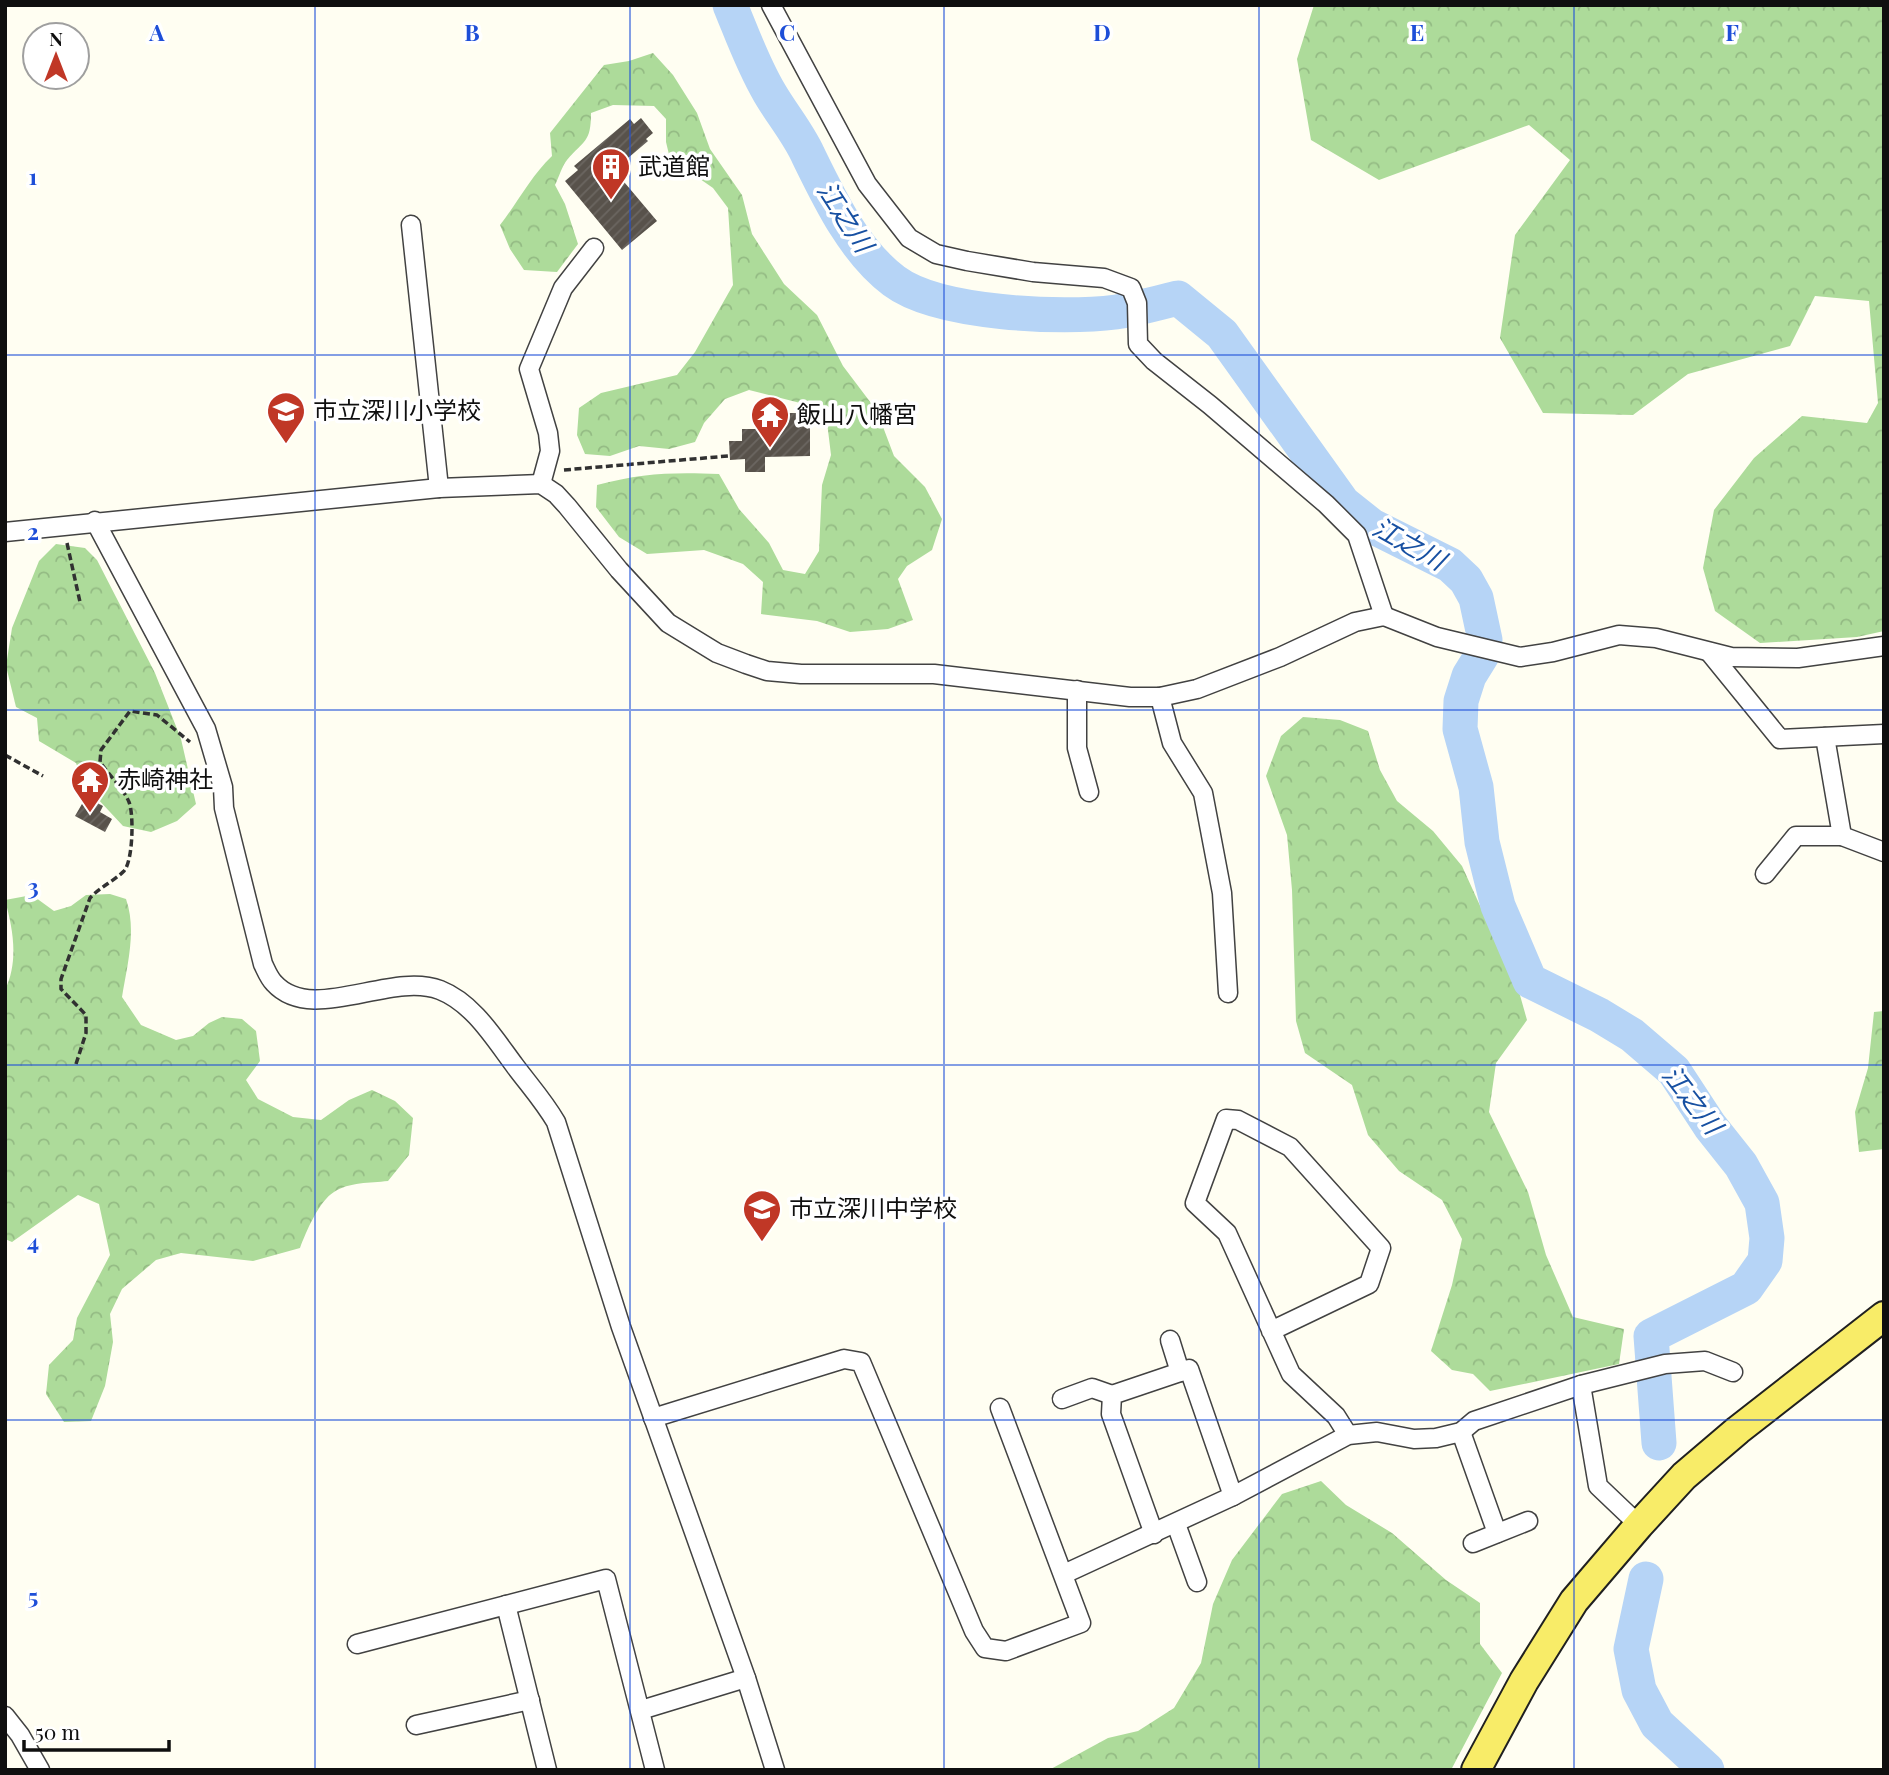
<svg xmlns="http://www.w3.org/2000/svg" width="1889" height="1775" font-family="'Playfair Display','Noto Sans JP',serif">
	<defs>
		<pattern id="forest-crowns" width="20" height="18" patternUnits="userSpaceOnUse" patternTransform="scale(1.75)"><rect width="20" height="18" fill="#addb9a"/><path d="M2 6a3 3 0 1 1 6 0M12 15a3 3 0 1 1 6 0" fill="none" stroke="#94bb84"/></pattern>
		<pattern id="building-hatch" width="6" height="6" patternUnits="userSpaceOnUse" patternTransform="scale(1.75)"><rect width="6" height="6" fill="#58524b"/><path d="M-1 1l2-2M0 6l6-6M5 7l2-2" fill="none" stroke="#6b6661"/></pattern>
	</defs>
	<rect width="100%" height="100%" fill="#fffef2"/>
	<g fill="url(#forest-crowns)">
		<polygon points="1314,5 1884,5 1884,631 1857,637 1760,643 1715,611 1703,568 1714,510 1754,458 1802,416 1867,423 1878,403 1869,301 1815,296 1790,346 1688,374 1633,415 1543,413 1500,338 1515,235 1570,160 1529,125 1379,180 1311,140 1297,59"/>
		<path d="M 653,53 L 673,75 L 697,113 L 710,149 L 742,195 L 752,234 L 784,284 L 817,315 L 843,366 L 877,411 L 894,456 L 925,487 L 942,519 L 932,550 L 907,566 L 898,579 L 913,620 L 888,629 L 850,632 L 817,621 L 761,614 L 763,582 L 743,564 L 704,550 L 647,554 L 619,537 L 596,507 L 597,485 C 642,473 673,472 719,474 L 739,509 L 769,543 L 783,570 L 805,574 L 819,551 L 822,485 L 831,455 L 827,422 L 808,405 L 749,390 L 725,399 L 704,423 L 695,442 L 669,449 L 639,446 L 610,456 L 585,454 L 577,435 L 579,408 L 601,393 L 677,375 L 695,352 L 733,285 L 728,208 L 713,188 L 690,172 L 672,167 L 666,142 L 666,119 L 654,106 L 613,105 L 591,113 C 591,143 584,140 567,160 C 562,166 559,177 555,185 L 565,204 L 578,244 L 557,272 L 524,270 L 510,249 L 500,225 C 518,202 531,176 552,156 L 550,133 L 604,65 L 629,61 Z"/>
		<polygon points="56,544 85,548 97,560 155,673 181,739 196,804 177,821 151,832 123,826 83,783 76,763 39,741 37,718 16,707 6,666 12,628 39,561"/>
		<polygon points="1303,717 1340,720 1368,731 1380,770 1397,801 1433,831 1462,866 1492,932 1514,974 1527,1020 1496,1063 1489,1112 1528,1192 1546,1255 1573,1317 1624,1329 1619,1364 1490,1391 1473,1374 1452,1370 1431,1351 1452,1285 1462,1239 1442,1200 1399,1171 1368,1135 1352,1085 1305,1053 1296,1021 1292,890 1287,835 1266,776 1281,736"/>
		<path d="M 110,894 L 126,899 C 137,930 127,966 122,997 L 141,1025 L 176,1040 L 193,1036 L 209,1023 L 222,1017 L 242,1019 L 256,1031 L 260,1061 L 246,1080 L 258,1099 L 293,1117 L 321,1120 L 349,1100 L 372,1090 L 395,1101 L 413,1118 L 409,1155 L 388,1181 C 370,1183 349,1182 334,1192 C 319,1201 306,1232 300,1248 L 253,1261 L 181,1253 L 156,1260 L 122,1289 L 110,1314 L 113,1342 L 105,1386 L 91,1421 L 64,1422 L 46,1394 L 49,1365 L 73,1340 L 77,1318 L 110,1255 L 99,1204 L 78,1195 L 12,1242 L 5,1239 L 5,990 C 19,961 13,929 5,900 L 32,895 L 54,911 L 71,906 L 86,895 Z"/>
		<polygon points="1884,1011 1884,1149 1859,1152 1855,1112 1868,1068 1874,1012"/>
		<polygon points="1321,1481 1346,1505 1392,1533 1446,1580 1480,1603 1480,1644 1502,1673 1451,1770 1049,1770 1108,1738 1138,1731 1174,1708 1201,1663 1213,1604 1232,1560 1282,1494"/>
	</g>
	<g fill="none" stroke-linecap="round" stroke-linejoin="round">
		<g stroke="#b6d4f6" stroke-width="35">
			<path d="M 730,5 C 742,34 753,65 769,92 C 781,113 798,133 808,155 C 829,198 854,251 894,281 C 938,314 1062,319 1116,312 C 1137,309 1158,303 1178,298 L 1222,334 L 1343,503 L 1372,526 L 1450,565 L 1466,580 L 1476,598 L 1485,640 L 1482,655 L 1469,676 L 1461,701 L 1460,729 L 1476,787 L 1482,842 L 1498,906 L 1530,981 L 1599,1015 L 1632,1035 L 1674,1071 L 1710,1126 L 1741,1165 L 1762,1203 L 1767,1238 L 1765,1261 L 1746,1288 L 1651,1336 L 1659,1443"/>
			<polyline points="1646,1579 1631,1649 1639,1690 1657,1724 1707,1770"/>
		</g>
	</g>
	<g fill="url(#building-hatch)">
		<polygon points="641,118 653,133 646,139 648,141 614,170 657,221 622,250 565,181 578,170 574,166 630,119 634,124"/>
		<polygon points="783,413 810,413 810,456 765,457 765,472 745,472 745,459 730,460 729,441 742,441 742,429 783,429"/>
		<polygon points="86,797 103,806 100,812 112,819 105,832 75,816"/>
	</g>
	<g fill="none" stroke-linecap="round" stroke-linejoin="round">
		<defs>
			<g id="minor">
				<polyline points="771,5 867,184 909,238 936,254 967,261 1033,272 1104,278 1131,288 1137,303 1138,344 1154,361 1210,405 1326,504 1357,535 1384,616"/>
				<polyline points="411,225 439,488"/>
				<polyline points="541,484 550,451 548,433 529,369 563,288 594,248"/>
				<path d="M 95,521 L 206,729 L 223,787 L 224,808 L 263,964 C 266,970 269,978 274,983 C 312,1025 390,971 440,990 C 473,1003 494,1038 515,1066 C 530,1086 543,1100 556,1122 L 621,1327 L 746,1678 L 775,1770"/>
				<polyline points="5,532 439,488 541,484 556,494 567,506 619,570 668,623 717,653 746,664 767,671 801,674 934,674 1130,697 1160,697 1197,689 1280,657 1355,622 1384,616 1437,637 1520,657 1553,652 1619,635 1656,638 1731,657 1798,658 1884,646"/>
				<polyline points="1710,653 1780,739 1884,734"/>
				<polyline points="1077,690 1077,748 1089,792"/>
				<polyline points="1160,697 1172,743 1203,793 1222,893 1228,993"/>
				<polyline points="1825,737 1842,836 1884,852"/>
				<polyline points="1765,874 1796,836 1842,836"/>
				<polyline points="1271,1331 1369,1284 1381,1248 1290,1147 1238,1120 1226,1119 1195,1203 1227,1233 1291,1374 1336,1416 1348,1435"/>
				<polyline points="1170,1340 1180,1372"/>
				<polyline points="1581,1385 1598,1486 1639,1525"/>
				<polyline points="1062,1399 1092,1388 1112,1395"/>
				<polyline points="653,1418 844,1359 861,1362 974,1631 985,1648 1006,1651 1081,1623 1000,1408"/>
				<polyline points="1461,1432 1497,1533"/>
				<polyline points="1176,1524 1197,1582"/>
				<polyline points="1154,1534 1111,1414 1112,1395 1189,1369 1233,1496"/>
				<polyline points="1473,1543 1528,1521"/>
				<polyline points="1064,1574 1233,1496 1348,1435 1377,1432 1414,1439 1436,1438 1461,1432 1474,1421 1581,1385 1665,1364 1705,1361 1733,1372"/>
				<polyline points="506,1605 547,1770"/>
				<polyline points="357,1644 606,1579 655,1770"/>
				<polyline points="641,1710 746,1678"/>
				<polyline points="5,1716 20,1735 40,1770"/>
				<polyline points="416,1725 530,1700"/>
			</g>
			<polyline id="primary" points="1476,1770 1524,1681 1574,1601 1639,1525 1684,1476 1738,1430 1884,1316"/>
		</defs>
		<use href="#minor" stroke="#424242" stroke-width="21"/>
		<use href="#primary" stroke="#202020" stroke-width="32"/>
		<g stroke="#313131" stroke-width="3.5" stroke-dasharray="7 3.5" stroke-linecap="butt">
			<polyline points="564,470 728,456"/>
			<polyline points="67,543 80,602"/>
			<polyline points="5,755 43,776"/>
			<path d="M 76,1064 L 86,1033 L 86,1015 L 61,989 L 61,979 L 90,898 C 100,887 114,881 124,871 C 133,861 134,814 129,802 C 123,788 109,775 100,762 L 101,750 L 130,711 L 157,715 L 190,742"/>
		</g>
		<use href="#minor" stroke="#fff" stroke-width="18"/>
		<use href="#primary" stroke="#f8ec68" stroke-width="28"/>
	</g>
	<path fill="none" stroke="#1d4ed8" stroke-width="2" stroke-opacity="0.55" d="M 315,5 L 315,1770M 630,5 L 630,1770M 944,5 L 944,1770M 1259,5 L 1259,1770M 1574,5 L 1574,1770M 5,355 L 1884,355M 5,710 L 1884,710M 5,1065 L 1884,1065M 5,1420 L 1884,1420"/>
	<defs>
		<symbol id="building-pin" viewBox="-11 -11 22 30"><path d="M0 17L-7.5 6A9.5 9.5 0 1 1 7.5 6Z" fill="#c03726" stroke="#fff"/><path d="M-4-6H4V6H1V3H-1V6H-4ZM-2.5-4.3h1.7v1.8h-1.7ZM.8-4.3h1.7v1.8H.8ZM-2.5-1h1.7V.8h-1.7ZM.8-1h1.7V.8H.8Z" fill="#fff"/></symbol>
		<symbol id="school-pin" viewBox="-11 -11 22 30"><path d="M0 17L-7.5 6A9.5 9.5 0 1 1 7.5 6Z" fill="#c03726" stroke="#fff"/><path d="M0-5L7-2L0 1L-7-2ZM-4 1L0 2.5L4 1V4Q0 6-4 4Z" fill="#fff"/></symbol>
		<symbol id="temple-pin" viewBox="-11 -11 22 30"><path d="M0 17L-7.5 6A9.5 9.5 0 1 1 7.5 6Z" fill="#c03726" stroke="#fff"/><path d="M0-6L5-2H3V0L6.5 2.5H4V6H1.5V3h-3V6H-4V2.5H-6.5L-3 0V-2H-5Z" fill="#fff"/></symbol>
	</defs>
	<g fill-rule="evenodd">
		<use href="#building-pin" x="589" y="145" width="44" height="60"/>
		<use href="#school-pin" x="264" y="389" width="44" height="60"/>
		<use href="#temple-pin" x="748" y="393" width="44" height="60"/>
		<use href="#temple-pin" x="68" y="758" width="44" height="60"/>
		<use href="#school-pin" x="740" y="1187" width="44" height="60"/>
	</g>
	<g text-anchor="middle" stroke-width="7" stroke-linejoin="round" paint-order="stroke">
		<g font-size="24" fill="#0f0f0f" stroke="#fff" text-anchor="start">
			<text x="638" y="175">武道館</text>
			<text x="313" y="419">市立深川小学校</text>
			<text x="797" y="423">飯山八幡宮</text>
			<text x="117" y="788">赤崎神社</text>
			<text x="789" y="1217">市立深川中学校</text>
		</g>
		<g font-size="26" font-style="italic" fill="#1750a2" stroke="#fff">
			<text transform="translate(845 217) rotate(57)" y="9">江之川</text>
			<text transform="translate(1409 544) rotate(29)" y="9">江之川</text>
			<text transform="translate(1692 1100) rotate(52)" y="9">江之川</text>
		</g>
	</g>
	<g font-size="23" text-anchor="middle" font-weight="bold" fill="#1d4ed8" stroke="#fff" stroke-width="7" stroke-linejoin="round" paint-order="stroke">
		<text x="157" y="41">A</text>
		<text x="472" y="41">B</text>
		<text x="787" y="41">C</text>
		<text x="1102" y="41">D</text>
		<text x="1417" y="41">E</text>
		<text x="1732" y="41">F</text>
		<text x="33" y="185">1</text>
		<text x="33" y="540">2</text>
		<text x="33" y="895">3</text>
		<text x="33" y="1250">4</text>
		<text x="33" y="1605">5</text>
	</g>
	<rect width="1889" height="1775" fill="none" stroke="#0f0f0f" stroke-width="14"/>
	<g transform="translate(56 56)"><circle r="33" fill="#ffffff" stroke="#9f9f9f" stroke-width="2"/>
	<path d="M0-5L12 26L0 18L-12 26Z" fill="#c03726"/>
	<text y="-10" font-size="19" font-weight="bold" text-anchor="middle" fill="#0f0f0f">N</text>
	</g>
	<path d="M24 1740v10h145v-10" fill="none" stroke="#0f0f0f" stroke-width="3.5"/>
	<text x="35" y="1740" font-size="21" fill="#0f0f0f" stroke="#ffffff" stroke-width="5" paint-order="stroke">50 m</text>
</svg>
